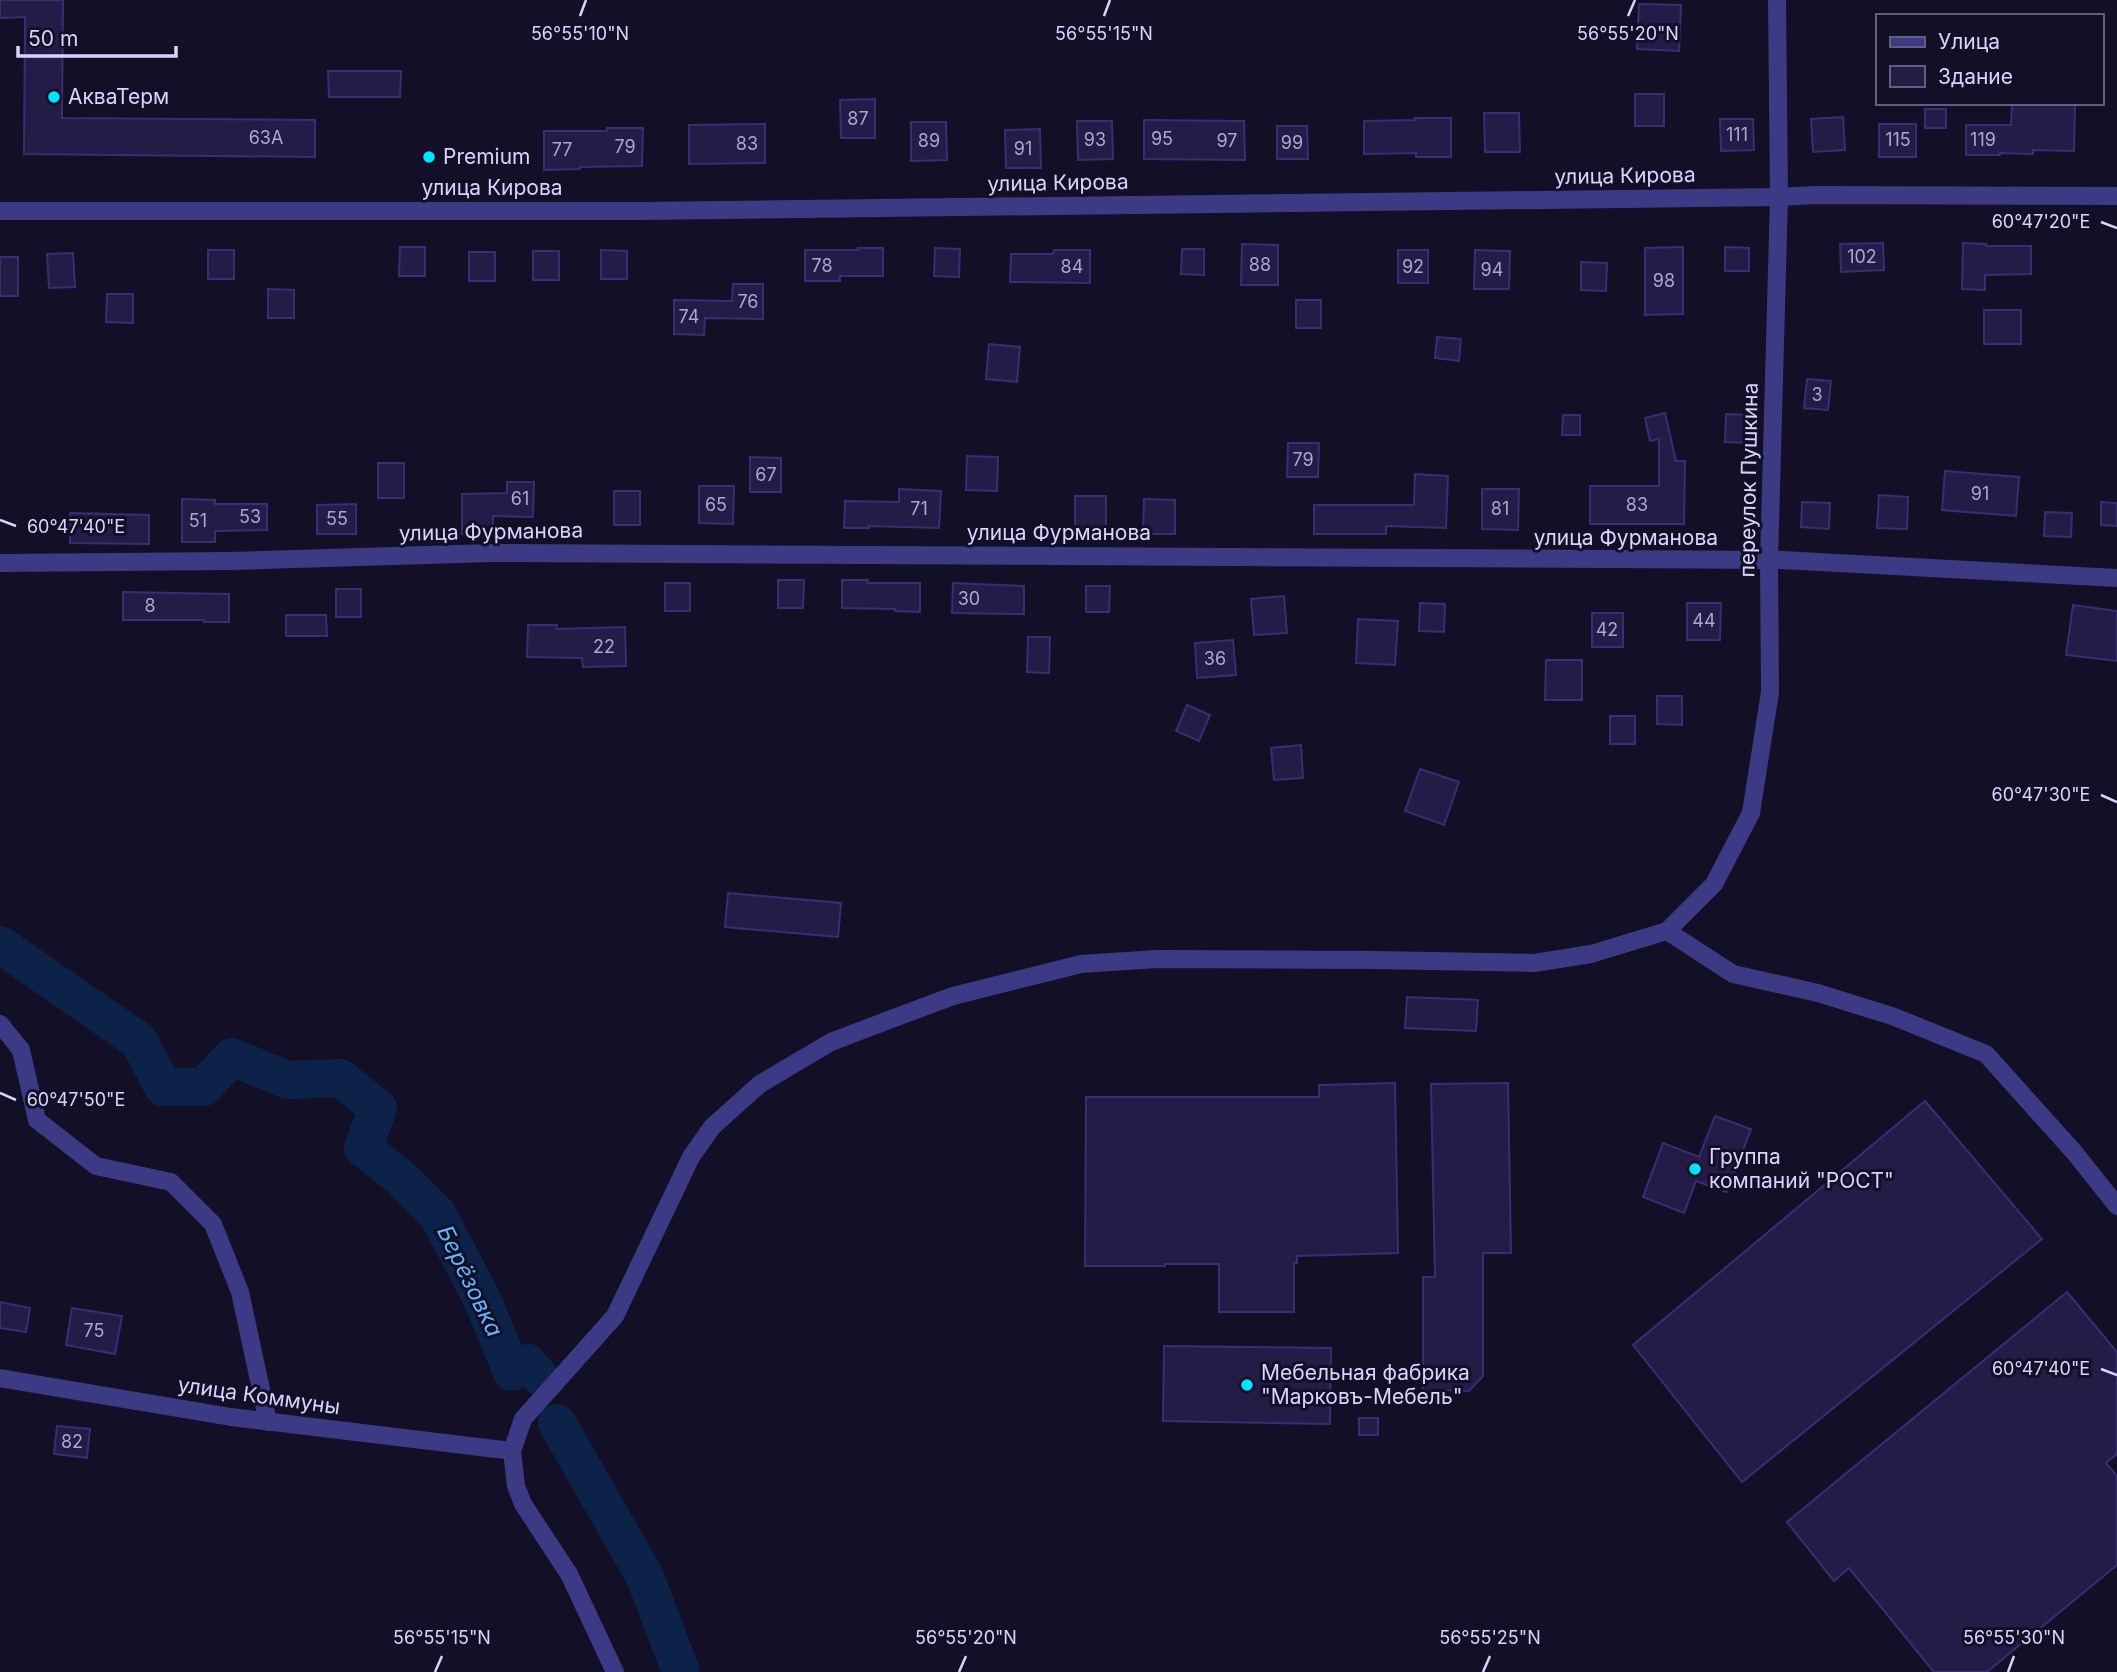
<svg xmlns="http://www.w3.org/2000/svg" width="2117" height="1672" font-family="Inter,sans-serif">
	<rect width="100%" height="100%" fill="#130f26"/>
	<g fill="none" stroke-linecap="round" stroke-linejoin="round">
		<g stroke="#0c2248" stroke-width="38">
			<polyline points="0,945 139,1041 163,1087 204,1087 232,1057 288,1080 340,1078 378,1108 363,1148 402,1179 438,1215 482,1299 512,1372 528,1363 539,1376"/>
			<polyline points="557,1423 645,1577 681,1672"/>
		</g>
	</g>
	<g fill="#241b47" stroke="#3b2d73" stroke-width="2">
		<polygon points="0,0 63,0 62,118 315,120 315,157 24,154 25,17 0,18"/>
		<polygon points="1639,4 1681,5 1679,51 1637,49"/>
		<polygon points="328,71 401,71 400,97 329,97"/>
		<rect x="1635" y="94" width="29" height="32"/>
		<polygon points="875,99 875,138 841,138 840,100"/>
		<polygon points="2012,103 2075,105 2074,151 2033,150 2033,154 2000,153 2000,155 1966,155 1966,125 2011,125"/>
		<rect x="1925" y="109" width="21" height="19"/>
		<polygon points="1484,113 1519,113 1520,152 1485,152"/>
		<polygon points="1843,117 1845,150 1813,152 1811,119"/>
		<polygon points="1415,118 1451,118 1451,157 1416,157 1416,153 1364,154 1364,121 1416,120"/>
		<polygon points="1720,119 1753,119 1754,150 1721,151"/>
		<polygon points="1144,120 1244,121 1245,160 1144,159"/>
		<polygon points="1077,121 1112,121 1113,159 1078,160"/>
		<polygon points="911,122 946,122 947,160 911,161"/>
		<polygon points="765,124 765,163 689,164 689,125"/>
		<rect x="1879" y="124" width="37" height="33"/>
		<polygon points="1277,126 1307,126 1308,159 1277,159"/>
		<polygon points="607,128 643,128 642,166 580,167 580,169 544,170 544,131 607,131"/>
		<polygon points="1040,129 1041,168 1006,168 1005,130"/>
		<polygon points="1883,243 1884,270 1841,272 1840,244"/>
		<polygon points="1963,243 1986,244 1986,246 2031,246 2031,274 1985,275 1985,290 1962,289"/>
		<polygon points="1242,244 1278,245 1278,285 1241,285"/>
		<polygon points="400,247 425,247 425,276 399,276"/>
		<polygon points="1683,247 1683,314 1645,315 1645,248"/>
		<polygon points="1725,247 1749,248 1749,271 1725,271"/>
		<polygon points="858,248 883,248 883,276 840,276 840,281 805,281 805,250 858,250"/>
		<polygon points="935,248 960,249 959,277 934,276"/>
		<polygon points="1182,249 1204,249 1204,275 1181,274"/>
		<rect x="208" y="250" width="26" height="29"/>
		<polygon points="601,250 627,251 627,279 601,279"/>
		<polygon points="1054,250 1090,250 1090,283 1010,282 1011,254 1053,254"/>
		<rect x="1398" y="250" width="30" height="33"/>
		<polygon points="1475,250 1510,251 1509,289 1474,289"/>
		<rect x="533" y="251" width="26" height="29"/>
		<rect x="469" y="252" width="26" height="29"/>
		<polygon points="73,253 75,287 49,288 47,254"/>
		<rect x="0" y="257" width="18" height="39"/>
		<polygon points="1581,262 1607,263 1606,291 1581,290"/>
		<polygon points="733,284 763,284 763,319 705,318 704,335 674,334 674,300 732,301"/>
		<polygon points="268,289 294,290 294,318 268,318"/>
		<polygon points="107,294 133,294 133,323 106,322"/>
		<rect x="1296" y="300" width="25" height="28"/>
		<rect x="1984" y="310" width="37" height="34"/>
		<polygon points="1437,337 1461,339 1459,361 1435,358"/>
		<polygon points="989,344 1020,347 1017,382 986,379"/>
		<polygon points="1807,379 1831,381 1828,410 1804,408"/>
		<polygon points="1665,413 1676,461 1685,461 1684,524 1590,524 1590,486 1659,486 1659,439 1650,441 1645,418"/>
		<polygon points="1726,414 1751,415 1751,443 1725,442"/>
		<polygon points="1563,415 1580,415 1580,435 1562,435"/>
		<polygon points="1288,443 1319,443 1318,477 1287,477"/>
		<polygon points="967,456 998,457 997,491 966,490"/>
		<polygon points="750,457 781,458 781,492 750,492"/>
		<rect x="378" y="463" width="26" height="35"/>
		<polygon points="1945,471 2019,477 2016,516 1942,510"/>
		<polygon points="1415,474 1448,476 1446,528 1386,526 1386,534 1314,534 1314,505 1414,505"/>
		<polygon points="507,482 534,482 533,517 493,516 493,534 462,534 462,494 507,493"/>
		<polygon points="699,486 734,486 733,524 699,523"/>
		<polygon points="899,489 941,491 939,528 869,526 869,528 844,528 845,501 899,502"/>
		<polygon points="1482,489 1519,489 1518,530 1482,529"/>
		<rect x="614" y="491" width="26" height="34"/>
		<polygon points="1879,495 1908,497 1907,529 1877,528"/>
		<rect x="1075" y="496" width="31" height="34"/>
		<polygon points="182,499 215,500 215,504 267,504 267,530 215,531 215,542 182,542"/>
		<polygon points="1144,499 1175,500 1175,534 1143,534"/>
		<polygon points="1802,502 1830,503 1829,529 1801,527"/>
		<polygon points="2101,502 2117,503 2117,526 2101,525"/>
		<polygon points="356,504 356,534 317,534 317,505"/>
		<polygon points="2045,512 2072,513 2071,537 2044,536"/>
		<polygon points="70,513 149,515 149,544 70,543"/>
		<polygon points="778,580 804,580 803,608 778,608"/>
		<polygon points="842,580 868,580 867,583 920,583 920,612 895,611 895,609 842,608"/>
		<rect x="665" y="583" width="25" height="28"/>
		<polygon points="953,583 1024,586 1024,614 952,613"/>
		<polygon points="1086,586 1110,586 1109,612 1086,612"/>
		<rect x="336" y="589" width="25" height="28"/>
		<polygon points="123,592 229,594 229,622 204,622 204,620 123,620"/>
		<polygon points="1284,596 1287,633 1254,635 1251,599"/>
		<polygon points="1420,603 1445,604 1444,632 1419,631"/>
		<polygon points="1687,603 1721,603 1720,640 1687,640"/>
		<polygon points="2073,605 2117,611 2117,661 2066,655"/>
		<rect x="1592" y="613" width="31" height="34"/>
		<polygon points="286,615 326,615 327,636 286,636"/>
		<polygon points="1358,619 1398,621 1395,665 1356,663"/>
		<polygon points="528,625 557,625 557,629 625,627 626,666 583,667 582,658 527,657"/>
		<polygon points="1028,637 1050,637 1049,673 1027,672"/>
		<polygon points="1233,640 1236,675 1197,678 1195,643"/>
		<polygon points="1546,660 1582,660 1582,700 1545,700"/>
		<polygon points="1657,696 1682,696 1682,725 1657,724"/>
		<polygon points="1187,705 1210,715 1199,741 1176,731"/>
		<rect x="1610" y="716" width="25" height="28"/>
		<polygon points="1301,745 1303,778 1274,780 1271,748"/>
		<polygon points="1420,769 1459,782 1444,825 1405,811"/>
		<polygon points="728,893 841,903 838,937 725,927"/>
		<polygon points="1407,997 1478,1000 1476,1031 1405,1028"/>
		<polygon points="1395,1083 1398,1253 1297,1256 1297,1263 1294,1263 1294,1312 1219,1312 1219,1264 1165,1264 1165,1266 1085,1266 1086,1097 1319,1097 1319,1085"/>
		<polygon points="1508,1083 1511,1253 1483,1253 1483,1376 1469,1391 1445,1390 1446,1400 1423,1400 1423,1277 1435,1277 1431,1084"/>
		<polygon points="1925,1101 2042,1239 1742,1482 1633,1345"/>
		<polygon points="1715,1116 1751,1129 1727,1192 1696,1181 1684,1213 1643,1197 1663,1143 1699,1157"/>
		<polygon points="2067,1292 2117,1352 2117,1454 2106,1463 2117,1476 2117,1565 1987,1672 1934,1672 1849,1568 1834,1581 1787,1522"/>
		<polygon points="0,1302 30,1308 26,1332 0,1328"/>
		<polygon points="72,1308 122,1316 115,1354 66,1345"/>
		<polygon points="1164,1346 1331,1348 1330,1424 1163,1421"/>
		<rect x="1359" y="1418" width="19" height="17"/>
		<polygon points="57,1426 90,1429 87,1458 54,1454"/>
	</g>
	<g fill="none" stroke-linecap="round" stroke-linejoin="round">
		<g stroke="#3d3a85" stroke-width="18">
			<polyline points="0,211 640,211 1779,197 1814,195 2117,196"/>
			<polyline points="0,563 230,561 492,553 1782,560 2117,578"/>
			<polyline points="1667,931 1733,974 1818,993 1892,1016 1986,1054 2074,1152 2117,1206"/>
			<polyline points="0,1024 21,1050 37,1120 96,1166 171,1182 213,1224 240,1292 268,1422"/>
			<polyline points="0,1378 231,1417 512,1451"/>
			<polyline points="615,1672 569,1574 523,1504 516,1486 512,1451 523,1419 615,1316 691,1157 712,1127 760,1084 831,1042 886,1021 953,996 1081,964 1157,959 1377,960 1534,963 1591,954 1667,931 1714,884 1751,813 1770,692 1769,561 1779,197 1777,0"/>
		</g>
	</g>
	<path fill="none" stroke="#d9d4ff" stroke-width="2.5" d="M 580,16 L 586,0M 1104,16 L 1110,0M 1628,16 L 1635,0M 2101,222 L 2117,228M 0,520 L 16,526M 2101,795 L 2117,802M 0,1093 L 16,1100M 2101,1369 L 2117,1375M 435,1672 L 442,1656M 959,1672 L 966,1656M 1483,1672 L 1490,1656M 2008,1672 L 2014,1656"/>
	<g fill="#00e5ff" stroke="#130f26" stroke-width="2.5">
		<circle cx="54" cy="97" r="7"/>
		<circle cx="429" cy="157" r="7"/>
		<circle cx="1695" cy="1169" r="7"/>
		<circle cx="1247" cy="1385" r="7"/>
	</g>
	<g text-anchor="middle" stroke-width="6" stroke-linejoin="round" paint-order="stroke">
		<g font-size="18" fill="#aca6d1">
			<text x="858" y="125">87</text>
			<text x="1737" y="141">111</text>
			<text x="266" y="144">63А</text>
			<text x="1162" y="145">95</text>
			<text x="1095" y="146">93</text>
			<text x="1898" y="146">115</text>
			<text x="1983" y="146">119</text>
			<text x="929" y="147">89</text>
			<text x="1227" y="147">97</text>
			<text x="1292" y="149">99</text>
			<text x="747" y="150">83</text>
			<text x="625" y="153">79</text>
			<text x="1023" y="155">91</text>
			<text x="562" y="156">77</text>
			<text x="1862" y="263">102</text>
			<text x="1260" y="271">88</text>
			<text x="822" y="272">78</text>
			<text x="1072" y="273">84</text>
			<text x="1413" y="273">92</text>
			<text x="1492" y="276">94</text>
			<text x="1664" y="287">98</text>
			<text x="748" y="308">76</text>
			<text x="689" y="323">74</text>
			<text x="1817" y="401">3</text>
			<text x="1303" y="466">79</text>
			<text x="766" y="481">67</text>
			<text x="1980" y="500">91</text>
			<text x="520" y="505">61</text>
			<text x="716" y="511">65</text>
			<text x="1637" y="511">83</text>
			<text x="919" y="515">71</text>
			<text x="1500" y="515">81</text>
			<text x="250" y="523">53</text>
			<text x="337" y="525">55</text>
			<text x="198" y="527">51</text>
			<text x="969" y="605">30</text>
			<text x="150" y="612">8</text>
			<text x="1704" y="627">44</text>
			<text x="1607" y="636">42</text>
			<text x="604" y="653">22</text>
			<text x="1215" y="665">36</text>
			<text x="94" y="1337">75</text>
			<text x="72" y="1448">82</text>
		</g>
		<g font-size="21" fill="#d9d4ff" stroke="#130f26" text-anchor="start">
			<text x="68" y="104">АкваТерм</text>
			<text x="443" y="164">Premium</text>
			<text x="1709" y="1164">Группа<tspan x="1709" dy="24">компаний "РОСТ"</tspan></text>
			<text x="1261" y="1380">Мебельная фабрика<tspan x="1261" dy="24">"Марковъ-Мебель"</tspan></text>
		</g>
		<g font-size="21" fill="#d9d4ff" stroke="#130f26">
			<text transform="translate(1625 176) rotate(-1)" y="7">улица Кирова</text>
			<text transform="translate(1058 183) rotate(-1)" y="7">улица Кирова</text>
			<text x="492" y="195">улица Кирова</text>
			<text transform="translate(1749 480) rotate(-89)" y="7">переулок Пушкина</text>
			<text transform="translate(491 532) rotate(-1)" y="7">улица Фурманова</text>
			<text x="1059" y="540">улица Фурманова</text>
			<text x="1626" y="545">улица Фурманова</text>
			<text transform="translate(259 1396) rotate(8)" y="7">улица Коммуны</text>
		</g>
		<g font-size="23" font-style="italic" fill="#62b6ff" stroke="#130f26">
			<text transform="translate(470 1281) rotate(64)" y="8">Берёзовка</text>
		</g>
	</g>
	<g font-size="18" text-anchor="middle" fill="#d9d4ff" stroke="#130f26" stroke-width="6" stroke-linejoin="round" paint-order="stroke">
		<text x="580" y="40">56°55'10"N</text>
		<text x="1104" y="40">56°55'15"N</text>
		<text x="1628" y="40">56°55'20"N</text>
		<text x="2041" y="228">60°47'20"E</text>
		<text x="76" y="533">60°47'40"E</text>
		<text x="2041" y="801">60°47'30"E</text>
		<text x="76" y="1106">60°47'50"E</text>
		<text x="2041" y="1375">60°47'40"E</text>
		<text x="442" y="1644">56°55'15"N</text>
		<text x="966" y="1644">56°55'20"N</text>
		<text x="1490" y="1644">56°55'25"N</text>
		<text x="2014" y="1644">56°55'30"N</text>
	</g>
	<rect x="1876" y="14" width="228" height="91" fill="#130f26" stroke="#625e7d" stroke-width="2"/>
	<rect x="1890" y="37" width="35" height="10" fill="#3d3a85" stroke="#625e7d" stroke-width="2"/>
	<text x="1938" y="49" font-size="21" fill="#d9d4ff">Улица</text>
	<rect x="1890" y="66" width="35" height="21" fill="#241b47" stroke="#625e7d" stroke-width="2"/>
	<text x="1938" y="84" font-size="21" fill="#d9d4ff">Здание</text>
	<path d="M18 46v10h158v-10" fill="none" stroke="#d9d4ff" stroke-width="3.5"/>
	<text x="28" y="46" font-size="21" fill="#d9d4ff" stroke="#130f26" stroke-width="5" paint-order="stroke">50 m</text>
</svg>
